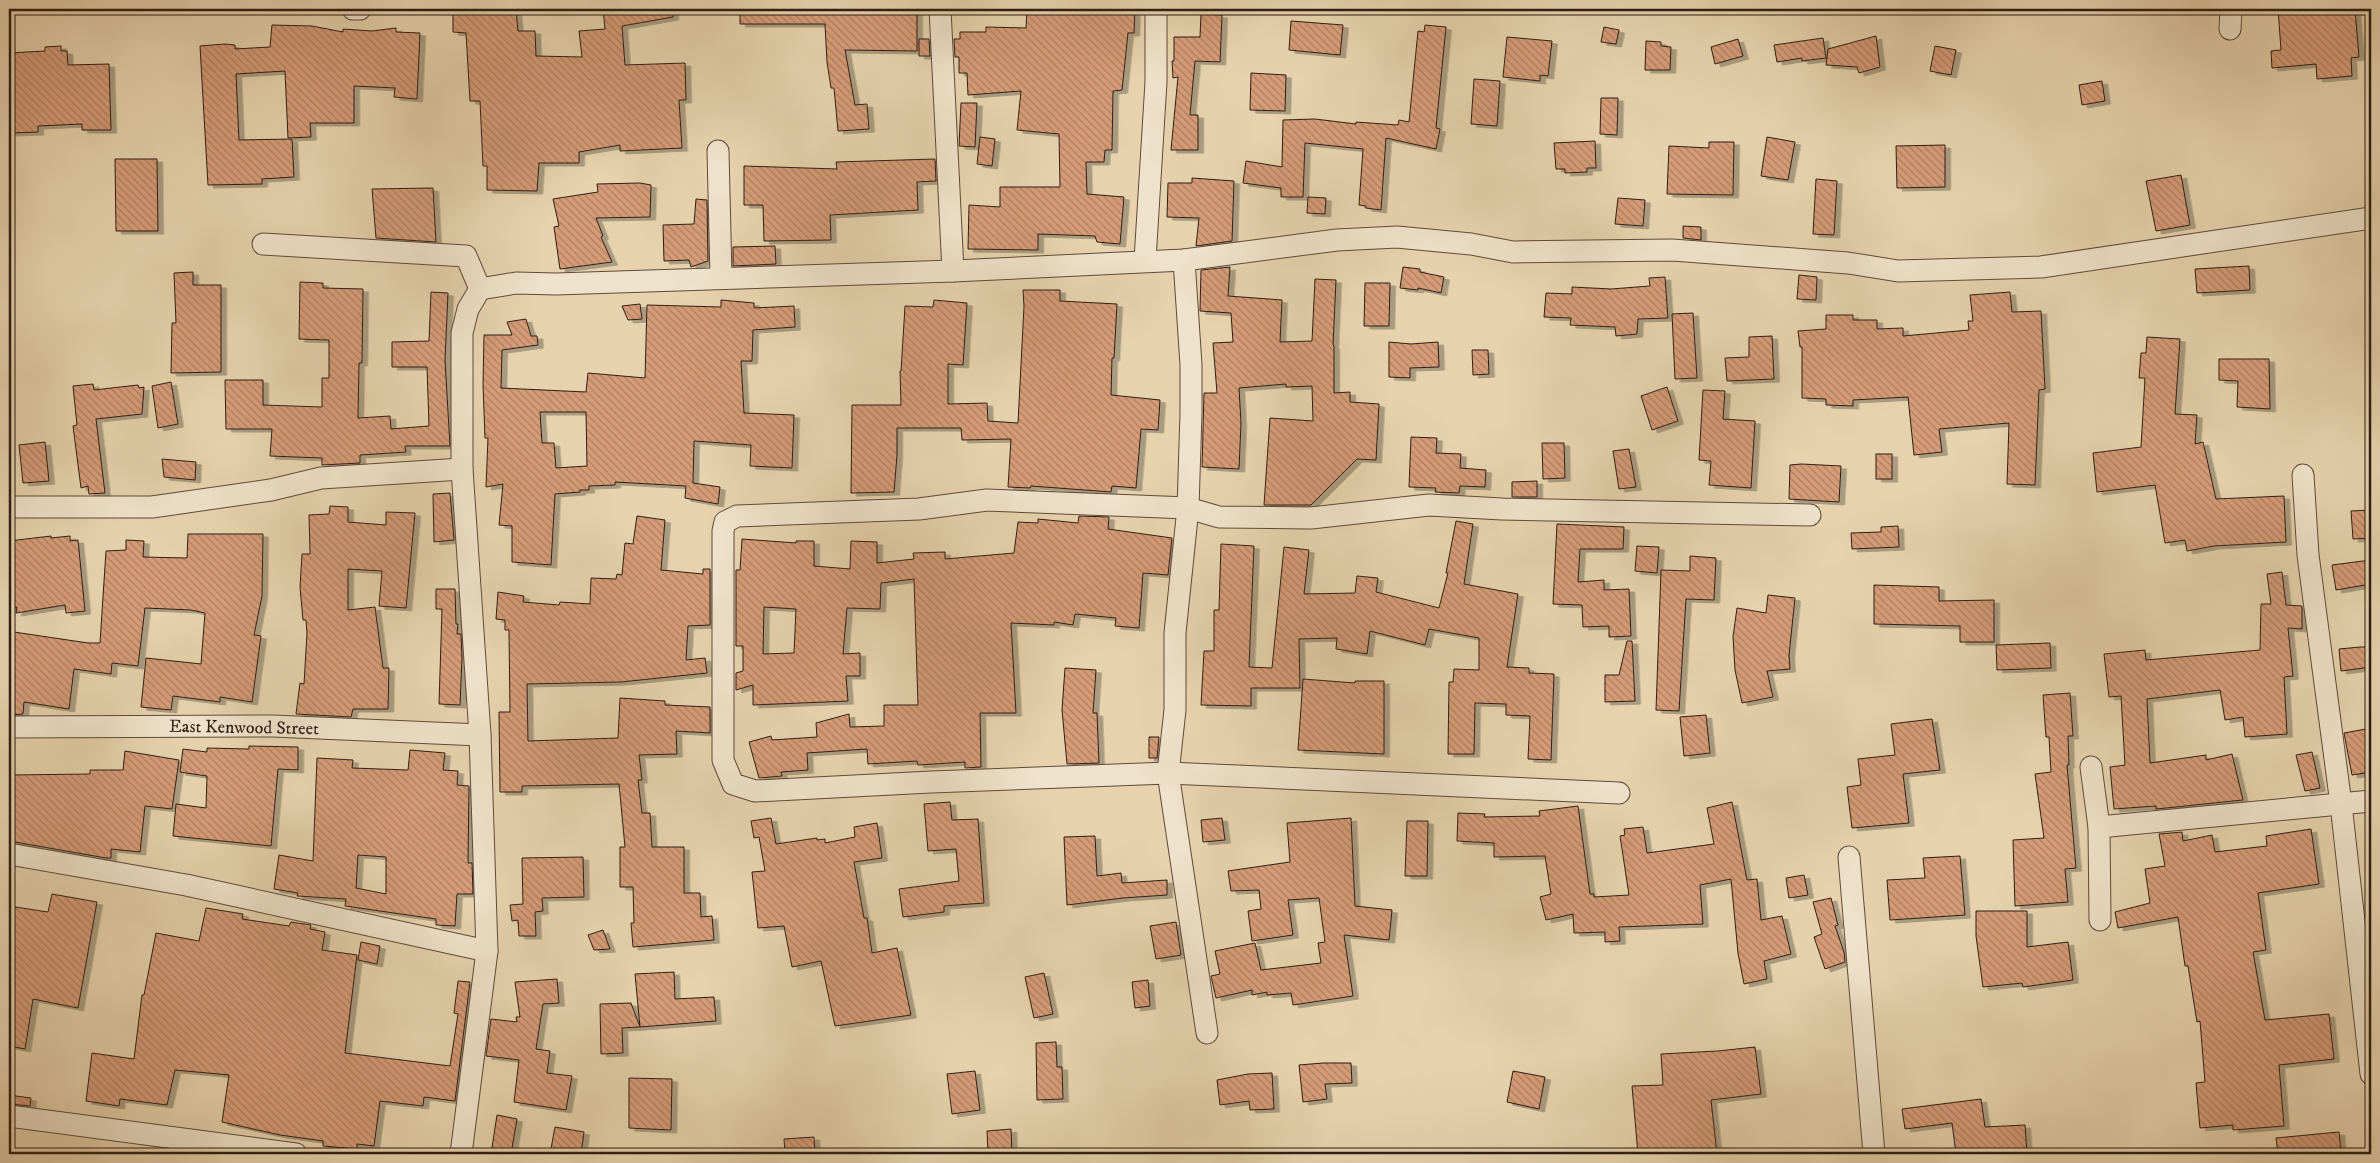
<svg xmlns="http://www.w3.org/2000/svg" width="2380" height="1163" font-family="'IM FELL DW Pica',serif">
	<defs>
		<pattern id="building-back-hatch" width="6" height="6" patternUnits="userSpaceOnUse" patternTransform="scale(1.25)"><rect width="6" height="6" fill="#d69c78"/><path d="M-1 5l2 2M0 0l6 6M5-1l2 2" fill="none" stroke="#ae7f61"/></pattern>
		<filter id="shadow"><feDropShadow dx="5.5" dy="3" stdDeviation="0" flood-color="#0004"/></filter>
	</defs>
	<rect width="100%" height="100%" fill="#e6d3ad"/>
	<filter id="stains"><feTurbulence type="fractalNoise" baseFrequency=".004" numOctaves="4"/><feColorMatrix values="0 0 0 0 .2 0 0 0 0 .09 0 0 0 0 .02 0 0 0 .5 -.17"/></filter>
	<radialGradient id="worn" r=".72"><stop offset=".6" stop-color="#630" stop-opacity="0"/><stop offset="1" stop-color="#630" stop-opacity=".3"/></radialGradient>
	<g fill="url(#building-back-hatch)" stroke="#2f1d14" fill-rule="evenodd" filter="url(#shadow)">
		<polygon points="453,9 516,9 518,31 535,31 536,56 582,57 579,31 605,29 603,9 673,9 673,17 622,26 625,65 685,63 686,100 679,100 682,148 620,151 620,145 579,152 579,163 539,163 537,191 487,190 487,166 483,166 480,101 470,101 466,33 453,32"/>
		<polygon points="740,9 917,9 917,51 845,50 855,105 867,104 869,129 838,131 834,88 831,88 827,62 825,24 740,24"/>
		<polygon points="1027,9 1135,9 1134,33 1128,33 1122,90 1113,91 1112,150 1105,150 1104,162 1086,162 1087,194 1124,197 1120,244 1097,242 1095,236 1038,234 1038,250 968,249 969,205 1000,207 1000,187 1060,187 1059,134 1017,130 1021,91 968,95 967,73 959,73 959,57 955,57 954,39 960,39 960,32 986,32 986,27 1026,28"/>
		<polygon points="2278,9 2355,9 2359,57 2351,58 2352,76 2317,79 2316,64 2272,68 2271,51 2281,50"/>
		<polygon points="1201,14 1222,15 1220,62 1195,61 1190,115 1198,115 1198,150 1171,150 1178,77 1173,78 1172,61 1174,61 1174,37 1200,37"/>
		<polygon points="1291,21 1343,25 1340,55 1289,50"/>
		<polygon points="272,25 312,26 343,32 343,29 372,31 396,28 396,32 420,33 417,99 394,97 395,88 354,86 354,123 310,123 311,137 288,138 285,71 236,74 239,140 292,139 294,177 262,179 262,184 208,185 200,46 225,44 235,45 235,49 270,47"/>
		<polygon points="1425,25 1446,27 1436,128 1440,129 1436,149 1386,138 1381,210 1366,208 1366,206 1359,205 1363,149 1305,143 1303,197 1281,197 1281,188 1243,183 1246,161 1282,167 1283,120 1315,119 1356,124 1356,122 1398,125 1399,120 1409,122 1418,31 1424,32"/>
		<polygon points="1604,27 1619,30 1616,44 1601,42"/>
		<polygon points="1876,36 1880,67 1859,73 1857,67 1826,65 1828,49"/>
		<polygon points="1507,37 1552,41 1548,76 1540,75 1540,81 1503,77"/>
		<polygon points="1823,38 1826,58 1802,61 1802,58 1777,62 1774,45"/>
		<polygon points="919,39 929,39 930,56 919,56"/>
		<polygon points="1738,39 1743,56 1715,64 1711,47"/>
		<polygon points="1646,41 1661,42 1661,46 1671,47 1670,70 1645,70"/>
		<polygon points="61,46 61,51 67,51 68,65 109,64 111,130 82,130 82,124 38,126 38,132 9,133 9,53 45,51 45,47"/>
		<polygon points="1935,46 1956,50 1951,75 1930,71"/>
		<polygon points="1251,73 1286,75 1285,111 1250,110"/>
		<polygon points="1474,79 1500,81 1497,126 1471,124"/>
		<polygon points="2102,81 2105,101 2082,105 2079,85"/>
		<polygon points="1601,98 1618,98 1617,135 1600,134"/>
		<polygon points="961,103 977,103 975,147 959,146"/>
		<polygon points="980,137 995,139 992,166 977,164"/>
		<polygon points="1767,137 1795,142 1788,180 1761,176"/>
		<polygon points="1595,141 1596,168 1587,168 1587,172 1565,173 1565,169 1556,169 1554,143"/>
		<polygon points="1709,142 1734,142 1733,195 1667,194 1669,146 1709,148"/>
		<polygon points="1945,145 1945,187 1897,188 1896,146"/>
		<polygon points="115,159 157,159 158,231 116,231"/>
		<polygon points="935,159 936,181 917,182 918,210 830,215 831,240 764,241 763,205 744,205 744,166 837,169 836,162"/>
		<polygon points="2181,175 2190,225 2156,231 2146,181"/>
		<polygon points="1192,178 1234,181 1232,241 1196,246 1199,218 1167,217 1168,183 1192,183"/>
		<polygon points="1816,179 1837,181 1834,235 1813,234"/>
		<polygon points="640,183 651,185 650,217 596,218 603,236 601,237 612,262 560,269 554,227 559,226 553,199 598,192 597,184"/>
		<polygon points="433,188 436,242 376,238 372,189"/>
		<polygon points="1308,197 1326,198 1325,214 1307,213"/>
		<polygon points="1618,198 1645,200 1643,226 1615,224"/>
		<polygon points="696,199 707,200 708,261 691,267 689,260 664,261 663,225 694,224"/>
		<polygon points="1683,226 1701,227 1701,240 1683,238"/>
		<polygon points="775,246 776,264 733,266 733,247"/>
		<polygon points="2249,266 2250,290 2197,293 2195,269"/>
		<polygon points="1230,267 1228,296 1282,300 1280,342 1312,341 1315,279 1336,280 1333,345 1334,346 1334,393 1350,392 1350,402 1379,404 1376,460 1357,459 1311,505 1264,505 1270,418 1313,421 1312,386 1286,387 1286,384 1239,388 1241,423 1239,469 1202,467 1204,393 1217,393 1213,343 1233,342 1231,313 1200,311 1201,270"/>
		<polygon points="1403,267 1420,269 1420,272 1444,277 1441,293 1418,288 1418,290 1400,288"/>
		<polygon points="193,272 193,285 221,285 221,372 171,373 172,323 176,323 174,273"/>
		<polygon points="1799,275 1817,277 1816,300 1797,299"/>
		<polygon points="1665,277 1668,318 1638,319 1637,334 1616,336 1615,327 1570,325 1571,318 1544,317 1546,293 1572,294 1572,287 1611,289 1650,286 1649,278"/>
		<polygon points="300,282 323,283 323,288 363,289 362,363 359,363 358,418 390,416 391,429 429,426 427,367 392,367 392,342 429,341 431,292 448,293 445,360 450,446 405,446 406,452 360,455 360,463 322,465 322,458 270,456 272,429 226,429 225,380 263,380 263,405 322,407 322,378 329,378 329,340 299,339"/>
		<polygon points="1365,283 1390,283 1389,326 1364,326"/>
		<polygon points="1023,290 1060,290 1060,301 1117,304 1114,358 1112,358 1111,395 1160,400 1158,430 1141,429 1136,488 1112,486 1111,492 1031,486 1030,488 1008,487 1011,439 962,440 961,428 897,428 897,455 894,492 851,493 852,405 901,405 900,371 901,371 905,306 933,307 934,300 967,303 963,365 948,364 948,404 987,403 988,421 1018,423 1024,306"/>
		<polygon points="2010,292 2012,312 2041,311 2045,389 2039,390 2035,485 2007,484 2009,423 1939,429 1942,452 1914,455 1908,397 1853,400 1853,406 1826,405 1826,399 1802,398 1802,347 1800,347 1798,331 1826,329 1826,315 1853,315 1853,320 1877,320 1877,329 1903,328 1903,336 1969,330 1968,321 1973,321 1970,295"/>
		<path d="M 721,300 L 754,303 L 754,308 L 794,306 L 795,327 L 753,330 L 752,361 L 741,361 L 744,413 L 794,415 L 792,468 L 750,466 L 751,445 L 694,441 L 693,483 L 720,487 L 718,504 L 685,498 L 686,486 L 615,482 L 615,485 L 589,486 L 589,490 L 580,490 L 580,492 L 555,494 L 551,565 L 512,562 L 512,526 L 499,525 L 503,484 L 486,487 L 488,438 L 485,438 L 483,385 L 484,335 L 512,335 L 507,322 L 526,319 L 531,336 L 537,336 L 538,345 L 502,350 L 501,388 L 586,392 L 588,373 L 645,378 L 647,305 L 721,307 ZM 540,412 L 586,412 L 587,466 L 556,468 L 554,443 L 542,443 Z"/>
		<polygon points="640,304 642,319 628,320 622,306"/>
		<polygon points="1693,313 1697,378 1675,379 1672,314"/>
		<polygon points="1772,336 1774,379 1727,381 1725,358 1749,357 1749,337"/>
		<polygon points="2147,337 2180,339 2175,414 2197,415 2195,444 2203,442 2216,499 2284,496 2286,542 2214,546 2187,551 2185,540 2165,543 2155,485 2097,492 2093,453 2141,447 2145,378 2139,378 2141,353 2146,353"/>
		<polygon points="1389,342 1411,344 1438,342 1439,367 1410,368 1410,378 1389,377"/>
		<polygon points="1472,350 1488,350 1489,374 1473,375"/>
		<polygon points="2219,359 2269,359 2270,409 2237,407 2238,381 2219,380"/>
		<polygon points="171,382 178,424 158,428 152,386"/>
		<polygon points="93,384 94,390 138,385 139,388 144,387 142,414 96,419 105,493 89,494 88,486 81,488 73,426 77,425 73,386"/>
		<polygon points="1667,387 1678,421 1652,430 1641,396"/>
		<polygon points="1703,390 1725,391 1723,419 1755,421 1751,488 1709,485 1711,461 1699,460"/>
		<polygon points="1411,437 1437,438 1436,453 1461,454 1460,468 1486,470 1485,487 1460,486 1459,493 1435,492 1436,488 1409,487"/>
		<polygon points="45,442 49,481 23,483 19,445"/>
		<polygon points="1542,443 1564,443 1565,478 1543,479"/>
		<polygon points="1629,449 1636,487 1619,489 1613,451"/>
		<rect x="1876" y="454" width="16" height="25"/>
		<polygon points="162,459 196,462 195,480 164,477"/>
		<polygon points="1801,464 1841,466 1839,502 1789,499 1790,465"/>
		<polygon points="1537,481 1537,497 1512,497 1512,482"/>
		<polygon points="450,493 454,540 434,542 433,494"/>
		<polygon points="330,506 348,507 348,522 386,525 386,512 415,513 406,608 379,606 382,571 348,569 348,610 375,607 383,668 389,668 388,709 353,709 351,717 296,714 300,683 304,684 307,633 306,620 303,620 300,587 302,554 310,554 309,515 329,514"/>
		<polygon points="2371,510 2371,538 2353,539 2351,511"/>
		<polygon points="637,516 665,520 661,570 703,574 703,569 710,569 710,625 688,626 686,660 705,658 707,673 621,682 527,684 528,741 618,738 620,698 665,701 665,705 710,707 710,733 676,731 677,754 639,755 642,780 638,780 642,813 650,813 652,847 684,847 684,893 700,893 701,917 712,916 714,940 633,947 631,923 634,923 633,887 620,887 620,847 625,847 619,784 522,786 522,792 500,792 499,712 510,712 509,630 505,630 505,620 496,619 498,592 524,596 523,602 559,605 560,602 590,604 591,578 616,579 617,574 622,575 625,543 633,544"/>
		<path d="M 1079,516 L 1109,517 L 1108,529 L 1172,538 L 1168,575 L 1143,573 L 1139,628 L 1115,626 L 1116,618 L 1075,614 L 1073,625 L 1054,622 L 1054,625 L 1011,623 L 1016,713 L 980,713 L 981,767 L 965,768 L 965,762 L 918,765 L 917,761 L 868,764 L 867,749 L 807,753 L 808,770 L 781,772 L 782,776 L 759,778 L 749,742 L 771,736 L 772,740 L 817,737 L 816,723 L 849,714 L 850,727 L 884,726 L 884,705 L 918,705 L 914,579 L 881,583 L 880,609 L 847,608 L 843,654 L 860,653 L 860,676 L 846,676 L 848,701 L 753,705 L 753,685 L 736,690 L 736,673 L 743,671 L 743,646 L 736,646 L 736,570 L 740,570 L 742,539 L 796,543 L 796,541 L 814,541 L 814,566 L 850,569 L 851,541 L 877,542 L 877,563 L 914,559 L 913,553 L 945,552 L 945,559 L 1014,553 L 1018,522 L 1038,523 L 1038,519 L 1078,523 ZM 764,607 L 796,609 L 794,653 L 763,654 Z"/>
		<polygon points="1456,521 1473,524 1464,584 1518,594 1507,667 1529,668 1529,673 1554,674 1551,760 1528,759 1530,716 1506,715 1506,704 1475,703 1474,754 1448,754 1449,682 1453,682 1454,669 1479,670 1479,638 1429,629 1425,645 1370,631 1367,654 1336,649 1337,638 1299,639 1300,688 1251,688 1251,706 1201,705 1204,651 1214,651 1214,610 1219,610 1221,544 1254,546 1249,667 1272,668 1284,547 1309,550 1304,594 1355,593 1357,576 1378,578 1376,592 1439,608 1448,573 1446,573"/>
		<polygon points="1557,524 1624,527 1623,549 1580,549 1578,582 1604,580 1604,590 1629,589 1631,636 1609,637 1609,626 1583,627 1582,605 1553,604"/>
		<polygon points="1898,526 1899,547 1852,549 1851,533 1881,532 1881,527"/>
		<polygon points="188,534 263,534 262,596 254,635 261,636 252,702 220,697 220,702 173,696 171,710 141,707 146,658 201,664 205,613 191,610 145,608 138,666 112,663 111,674 74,669 69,709 24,702 23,714 9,715 9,685 14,632 88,643 100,643 106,551 126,550 126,540 144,541 143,557 187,558"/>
		<polygon points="51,536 51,538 70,536 70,541 78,540 85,611 66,613 65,605 16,613 17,607 9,608 9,541"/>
		<polygon points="1637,546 1659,547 1657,573 1635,571"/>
		<polygon points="1690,556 1716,558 1714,600 1686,599 1679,711 1656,710 1661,570 1690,571"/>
		<polygon points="2371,560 2371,584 2336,590 2332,565"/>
		<polygon points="2282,572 2286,605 2302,606 2302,629 2288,628 2293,676 2284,677 2287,734 2245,737 2243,717 2225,720 2220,690 2147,699 2150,763 2206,755 2206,760 2232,754 2243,800 2156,809 2156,806 2114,809 2110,767 2125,765 2121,696 2109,697 2104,654 2145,650 2146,660 2260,650 2261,604 2271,604 2267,574"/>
		<polygon points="1874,585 1939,587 1939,601 1994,600 1994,642 1960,642 1960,626 1874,624"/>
		<polygon points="436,589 455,589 456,624 458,624 457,634 461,634 462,658 460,705 439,704 442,609 436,609"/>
		<polygon points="1768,595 1795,598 1789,655 1790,669 1767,671 1773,697 1742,703 1735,670 1733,637 1737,608 1766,613"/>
		<polygon points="1627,641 1632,641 1635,701 1605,702 1605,675 1619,675"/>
		<polygon points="2050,643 2051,668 1997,670 1996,645"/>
		<polygon points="2360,647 2371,647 2371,667 2341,671 2339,649"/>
		<polygon points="1065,668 1096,670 1093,713 1097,713 1099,763 1067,764 1062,710"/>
		<polygon points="1303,679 1355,683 1355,681 1384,681 1384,754 1298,750"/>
		<polygon points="2070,693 2073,736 2068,736 2069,765 2067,765 2076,868 2065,869 2068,902 2015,906 2013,840 2044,838 2035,774 2051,772 2049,737 2046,737 2043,695"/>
		<polygon points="1706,715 1710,753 1684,756 1680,717"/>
		<polygon points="1932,719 1940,770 1903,774 1909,823 1852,828 1847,787 1861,785 1858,759 1895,755 1891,724"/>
		<polygon points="2366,729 2371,772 2352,775 2344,733"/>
		<polygon points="1149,737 1159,737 1157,758 1149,758"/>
		<polygon points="249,746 298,747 298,770 278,769 271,846 173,836 176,804 206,808 207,776 180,772 183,749 207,752 207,748 249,749"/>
		<path d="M 410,750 L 445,753 L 443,770 L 458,771 L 457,785 L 469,786 L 468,863 L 472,863 L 473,894 L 457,894 L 455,926 L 436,925 L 436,919 L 345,906 L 346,899 L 297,896 L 298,893 L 274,889 L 279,855 L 313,861 L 317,758 L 353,760 L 352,768 L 408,770 ZM 358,855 L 386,857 L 386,894 L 356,888 Z"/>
		<polygon points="125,751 179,760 172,809 145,806 140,852 111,849 111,858 106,858 9,841 10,775 90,774 90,770 123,770"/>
		<polygon points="2312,752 2320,788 2305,791 2296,755"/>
		<polygon points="950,802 952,820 978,819 984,903 944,906 944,912 903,917 899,889 959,881 956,849 928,851 924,804"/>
		<polygon points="1732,802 1747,880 1757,879 1761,920 1782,916 1791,954 1764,961 1767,979 1744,984 1738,953 1731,879 1700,885 1703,924 1619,927 1620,941 1605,942 1605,932 1574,933 1573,914 1546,920 1540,897 1551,894 1545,856 1494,857 1494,843 1457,841 1458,813 1485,814 1484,817 1540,816 1539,811 1578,806 1590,894 1594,894 1594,897 1629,895 1620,836 1625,835 1624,829 1643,827 1647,853 1714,844 1707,808"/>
		<polygon points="771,818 776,844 817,838 817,840 825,839 825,843 855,837 854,827 877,823 882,858 854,862 864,918 867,918 872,953 897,948 911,1015 835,1026 821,961 792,967 784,926 758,928 752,872 765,871 759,837 754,838 751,821"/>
		<polygon points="1222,818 1225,840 1203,842 1201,820"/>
		<polygon points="1351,818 1355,906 1392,910 1389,940 1344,935 1353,996 1293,1005 1291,993 1267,995 1267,992 1252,995 1252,990 1216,998 1211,976 1220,974 1215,951 1255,943 1261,970 1321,963 1318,943 1325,942 1319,898 1288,900 1293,935 1252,941 1248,911 1261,909 1259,890 1231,891 1228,871 1290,862 1287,823"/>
		<polygon points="1407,821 1428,821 1427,876 1405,876"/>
		<polygon points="2311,829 2319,884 2258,893 2266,950 2253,952 2265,1020 2329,1014 2334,1059 2279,1065 2284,1126 2233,1130 2233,1125 2200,1128 2196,1083 2205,1082 2200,1021 2197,1022 2188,966 2185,966 2178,917 2118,928 2115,912 2150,903 2145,869 2165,866 2159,834 2182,832 2183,841 2212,835 2215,852 2267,846 2266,836"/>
		<polygon points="1095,836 1097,876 1121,873 1122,883 1167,880 1167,895 1123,898 1067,905 1064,837"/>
		<polygon points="1960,856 1965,915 1890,920 1887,880 1925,878 1923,858"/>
		<polygon points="583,857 584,897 542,898 543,911 535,912 536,936 519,936 518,920 512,921 510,905 523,904 522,858"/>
		<polygon points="1804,875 1808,895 1789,898 1786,878"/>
		<polygon points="52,894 97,902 78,1008 33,999 25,1049 9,1046 9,906 48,912"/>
		<polygon points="1831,898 1838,925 1835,926 1844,952 1845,962 1825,969 1814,937 1822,934 1813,902"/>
		<polygon points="206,908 243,914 242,919 289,926 291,922 311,925 310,929 325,932 322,950 357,955 345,1053 450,1066 458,1014 454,1013 458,981 470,982 455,1101 424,1097 423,1106 380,1101 374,1146 357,1144 357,1149 323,1146 323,1141 280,1135 222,1122 229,1075 175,1070 167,1105 120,1099 119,1106 86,1101 92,1053 134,1059 142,995 144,995 156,933 199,941"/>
		<polygon points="1976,911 2027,911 2027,947 2068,942 2073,980 2023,987 2022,983 1983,987 1976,936"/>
		<polygon points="1176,922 1181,955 1156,959 1150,926"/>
		<polygon points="603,930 610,949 594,950 588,935"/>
		<polygon points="361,942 380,946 377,964 358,960"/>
		<polygon points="674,972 675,999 714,997 716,1021 640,1027 635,974"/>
		<polygon points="1044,973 1053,1014 1034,1018 1025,977"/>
		<polygon points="557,979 559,1003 543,1004 536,1049 550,1051 547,1073 572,1076 566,1110 514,1102 519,1060 486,1056 491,1019 517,1022 516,1017 520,1017 515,982"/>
		<polygon points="1148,980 1150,1006 1135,1008 1132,982"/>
		<polygon points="631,1003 640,1027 622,1028 623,1053 601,1054 600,1004"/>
		<polygon points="1056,1042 1057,1067 1062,1067 1063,1099 1037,1100 1036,1043"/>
		<polygon points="1755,1047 1761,1094 1711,1100 1717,1154 1638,1154 1632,1086 1663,1085 1661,1054 1718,1051"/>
		<polygon points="1323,1063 1351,1063 1352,1083 1325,1084 1327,1099 1303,1102 1299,1065"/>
		<polygon points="975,1071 980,1110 952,1114 947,1074"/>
		<polygon points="1513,1071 1545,1077 1539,1109 1507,1102"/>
		<polygon points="1272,1073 1274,1109 1250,1110 1249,1101 1220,1105 1217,1080 1248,1074"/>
		<polygon points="629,1078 672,1079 671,1130 629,1128"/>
		<polygon points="9,1095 31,1098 30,1106 9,1104"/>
		<polygon points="1981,1099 1985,1127 2025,1125 2027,1154 1956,1154 1952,1123 1905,1129 1902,1109"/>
		<polygon points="497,1115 517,1119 511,1154 491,1154"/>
		<polygon points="555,1127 584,1132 581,1154 550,1154"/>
		<polygon points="1011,1129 1012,1154 988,1154 987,1131"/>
		<polygon points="2339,1132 2341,1152 2278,1154 2276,1138"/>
		<polygon points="814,1137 815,1154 785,1154 784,1139"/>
	</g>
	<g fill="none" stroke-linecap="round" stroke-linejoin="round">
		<defs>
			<g id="street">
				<polyline points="353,9 360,9"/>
				<polyline points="940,9 953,271"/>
				<polyline points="2230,29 2231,9"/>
				<polyline points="718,151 721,277"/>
				<polyline points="263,244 466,256 480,289"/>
				<polyline points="1145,260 1156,82 1156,9"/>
				<polyline points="1184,260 1191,365 1191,413 1188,508 1175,633 1175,710 1168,773 1207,1033"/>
				<polyline points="2303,475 2308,555 2341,804 2371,1074"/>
				<polyline points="9,507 152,507 271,490 321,478 462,469"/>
				<polyline points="9,727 273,726 480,735"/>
				<polyline points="2091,767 2099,827 2100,920"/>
				<polyline points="1619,793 1168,773 931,782 755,791 733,784 723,760 723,531 725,522 737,516 919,509 987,500 1188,508 1219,517 1311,518 1429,505 1502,509 1810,515"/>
				<polyline points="2099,827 2371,801"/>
				<polyline points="9,854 186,885 487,951"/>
				<polyline points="1849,857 1874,1154"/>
				<polyline points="9,1116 296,1154"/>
				<polyline points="461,1154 487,951 480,735 462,469 462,333 468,309 480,289 516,283 556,284 953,271 1184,260 1337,240 1397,237 1471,244 1513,252 1672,250 1848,263 1898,271 2041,267 2371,218"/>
			</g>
		</defs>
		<use href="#street" stroke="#5d4a3a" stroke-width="23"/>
		<use href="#street" stroke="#efe2ca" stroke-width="21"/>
	</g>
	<g text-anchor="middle" stroke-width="4" stroke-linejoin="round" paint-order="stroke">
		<g font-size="18" fill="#2f1d14" stroke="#efe2ca">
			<text transform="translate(244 727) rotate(1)" y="6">East Kenwood Street</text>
		</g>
	</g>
	<rect width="2380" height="1163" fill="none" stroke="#e6d3ad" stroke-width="30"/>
	<rect x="10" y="10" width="2360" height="1143" fill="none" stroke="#2f1d14" stroke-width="2.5"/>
	<rect x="15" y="15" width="2350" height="1133" fill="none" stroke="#2f1d14"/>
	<rect width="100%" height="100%" filter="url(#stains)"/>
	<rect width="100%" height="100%" fill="url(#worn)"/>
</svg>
